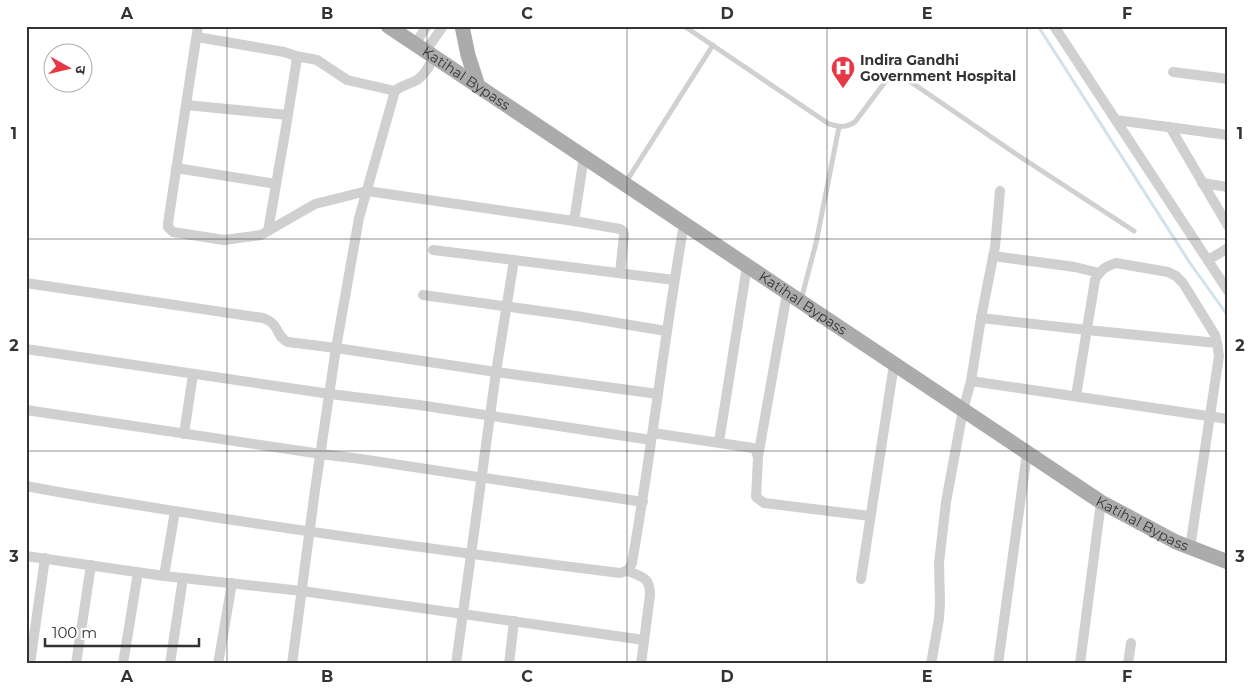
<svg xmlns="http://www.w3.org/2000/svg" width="1254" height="690" font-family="Montserrat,'Noto Sans Devanagari',sans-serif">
	<rect width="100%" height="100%" fill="#fff"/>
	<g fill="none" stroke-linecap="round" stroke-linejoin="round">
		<polyline stroke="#cfe2ee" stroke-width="3" points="1038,26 1190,263 1228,316"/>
		<g stroke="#d0d0d0" stroke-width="5">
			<path d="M 684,26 L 829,124 C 840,127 845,128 855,122 L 888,78 L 897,76 L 905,78 L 1016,154 L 1134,231"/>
			<polyline points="626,182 713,45"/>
			<polyline points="801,300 816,243 839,127"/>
		</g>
		<g stroke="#d0d0d0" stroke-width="10">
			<polyline points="198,26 168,223 168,227 173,232 224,240 261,235 315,204 367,191 574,221 620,229 623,231 624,235 620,273"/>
			<polyline points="1054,26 1228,291"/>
			<polyline points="197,37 284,52 293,55 297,58 286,127 268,231"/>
			<polyline points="415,44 427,26"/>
			<polyline points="425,52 443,26"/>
			<polyline points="296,56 317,60 347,80 395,91"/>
			<polyline points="1173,72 1228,79"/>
			<polyline points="186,105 288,115"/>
			<polyline points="1116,120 1228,135"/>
			<polyline points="1170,127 1228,226"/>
			<polyline points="176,168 276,184"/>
			<polyline points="1202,183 1228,187"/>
			<polyline points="574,221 584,157"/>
			<polyline points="433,250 674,280"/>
			<polyline points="993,256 1075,267 1099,273"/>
			<polyline points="1208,260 1228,248"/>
			<path d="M 26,283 L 263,318 C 281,324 275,337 288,342 L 336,348 L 496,372 L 658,394"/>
			<polyline points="423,295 576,316 666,331"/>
			<polyline points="981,318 1087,330 1217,343"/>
			<polyline points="26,349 330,394 419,405 651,440"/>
			<polyline points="971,381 1228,419"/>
			<path d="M 1076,396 L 1095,280 C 1100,270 1106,266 1116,263 L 1168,272 L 1176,276 L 1183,283 L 1215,335 L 1217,343 L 1219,356 L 1190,548"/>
			<polyline points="26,410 321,454 361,459 643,502"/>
			<polyline points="653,433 753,448 756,451 758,458 756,497 764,503 870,516"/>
			<polyline points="184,434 193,374"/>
			<polyline points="719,442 747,266"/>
			<polyline points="758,457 787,293"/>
			<path d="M 26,486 C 88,498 151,507 213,517 C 349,538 484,556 620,573 C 626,572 630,569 632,563 C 652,450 664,337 684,224"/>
			<polyline points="26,556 164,576 302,591 644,640"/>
			<path d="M 628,571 C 642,577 650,577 650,595 L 641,664"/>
			<polyline points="164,576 175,511"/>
			<polyline points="861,579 894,364"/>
			<polyline points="30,664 45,558"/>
			<polyline points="76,664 91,565"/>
			<polyline points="123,664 138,572"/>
			<polyline points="170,664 183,578"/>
			<polyline points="218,664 232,583"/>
			<path d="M 292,664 L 315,490 L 336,348 L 359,218 L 395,91 C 404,84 408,85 417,80 C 425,75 429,66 434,57"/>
			<polyline points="456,664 496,372 514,260"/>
			<polyline points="509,664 514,621"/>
			<polyline points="931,664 939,619 940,603 939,563 946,502 963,410 971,381 981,318 995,247 1000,191"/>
			<polyline points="998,664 1027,453"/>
			<polyline points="1080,664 1101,502"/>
			<polyline points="1128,664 1131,643"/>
		</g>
		<g stroke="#ababab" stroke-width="15">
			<path id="s1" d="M 388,26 L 1101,502 L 1176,542 L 1228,562"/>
			<polyline points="462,26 468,55 478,86"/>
		</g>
	</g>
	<path fill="none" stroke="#333" stroke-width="1" stroke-opacity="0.55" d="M 227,26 L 227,664M 427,26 L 427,664M 627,26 L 627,664M 827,26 L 827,664M 1027,26 L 1027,664M 26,239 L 1228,239M 26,451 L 1228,451"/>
	<defs>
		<symbol id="hospital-pin" viewBox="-11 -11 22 30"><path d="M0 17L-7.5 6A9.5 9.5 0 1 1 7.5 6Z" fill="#e63946" stroke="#fff"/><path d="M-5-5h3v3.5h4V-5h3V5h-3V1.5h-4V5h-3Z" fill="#fff"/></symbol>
	</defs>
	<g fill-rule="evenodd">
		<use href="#hospital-pin" x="829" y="54" width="28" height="38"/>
	</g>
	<g text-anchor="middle" stroke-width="5" stroke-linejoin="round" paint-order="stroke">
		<g font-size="14" font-weight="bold" fill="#333" stroke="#fff" text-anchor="start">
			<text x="860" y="65">Indira Gandhi<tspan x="860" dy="16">Government Hospital</tspan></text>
		</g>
		<g font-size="14" fill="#333" stroke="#fff">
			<text dy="5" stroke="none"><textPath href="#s1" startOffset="94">Katihal Bypass</textPath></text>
			<text dy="5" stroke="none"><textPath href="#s1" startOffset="499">Katihal Bypass</textPath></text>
			<text dy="5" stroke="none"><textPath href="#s1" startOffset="904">Katihal Bypass</textPath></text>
		</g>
	</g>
	<rect width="1254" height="690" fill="none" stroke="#ffffff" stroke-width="55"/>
	<g transform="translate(68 68) rotate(98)"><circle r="24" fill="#ffffff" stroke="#adadad"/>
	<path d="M0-4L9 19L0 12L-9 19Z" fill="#e63946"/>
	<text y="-8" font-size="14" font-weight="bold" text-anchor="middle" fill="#333333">उ</text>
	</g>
	<path d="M45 638v8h154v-8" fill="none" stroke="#333333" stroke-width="2.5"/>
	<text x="52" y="638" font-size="15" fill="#333333" stroke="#ffffff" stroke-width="4" paint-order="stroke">100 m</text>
	<rect x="28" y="28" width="1198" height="634" fill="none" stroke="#333" stroke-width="2"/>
	<g font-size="16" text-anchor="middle" font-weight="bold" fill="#333">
		<text x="127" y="19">A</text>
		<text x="327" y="19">B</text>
		<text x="527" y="19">C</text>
		<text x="727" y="19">D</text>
		<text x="927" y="19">E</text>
		<text x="1127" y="19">F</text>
		<text x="14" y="139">1</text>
		<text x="1240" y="139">1</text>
		<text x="14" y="351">2</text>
		<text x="1240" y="351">2</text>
		<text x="14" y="562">3</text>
		<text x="1240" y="562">3</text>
		<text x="127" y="682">A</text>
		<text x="327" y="682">B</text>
		<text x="527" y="682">C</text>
		<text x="727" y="682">D</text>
		<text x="927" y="682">E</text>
		<text x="1127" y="682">F</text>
	</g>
</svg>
